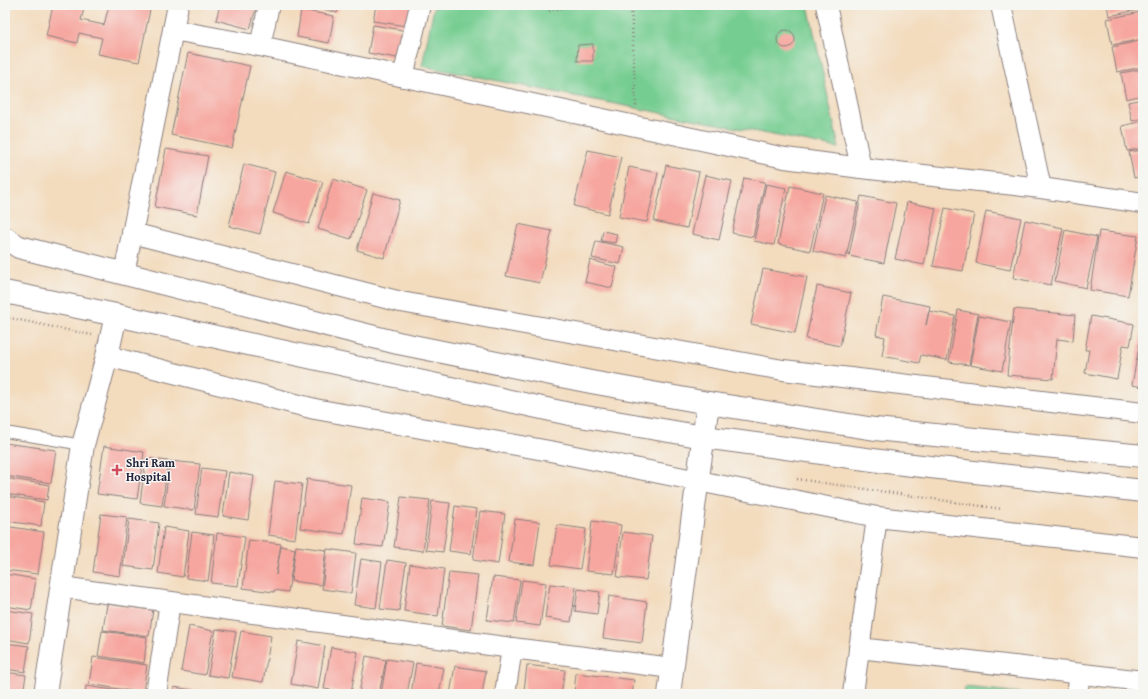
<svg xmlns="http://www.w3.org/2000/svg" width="1148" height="699" font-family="'Gentium Book Plus',serif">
	<rect width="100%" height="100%" fill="#f6f6f2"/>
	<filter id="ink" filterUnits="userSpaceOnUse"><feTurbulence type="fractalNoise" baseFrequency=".025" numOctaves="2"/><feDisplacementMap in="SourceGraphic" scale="8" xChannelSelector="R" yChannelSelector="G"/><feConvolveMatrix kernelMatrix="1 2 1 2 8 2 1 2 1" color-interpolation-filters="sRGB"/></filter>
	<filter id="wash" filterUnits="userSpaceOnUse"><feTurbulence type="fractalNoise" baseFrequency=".012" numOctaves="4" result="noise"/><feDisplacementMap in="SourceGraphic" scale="16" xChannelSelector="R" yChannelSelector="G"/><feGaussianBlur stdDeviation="0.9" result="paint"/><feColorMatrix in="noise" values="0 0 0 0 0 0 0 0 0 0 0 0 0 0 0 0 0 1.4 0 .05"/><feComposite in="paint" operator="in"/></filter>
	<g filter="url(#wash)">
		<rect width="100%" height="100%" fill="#f3dbbd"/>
		<g fill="#76cd91" stroke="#4c7866">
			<polygon points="445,5 808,5 839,148 422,66 434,7"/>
			<polygon points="965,687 1032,694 964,694"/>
		</g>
		<g id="blocks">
			<g fill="#f6a69e">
				<polygon points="53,5 85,5 81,20 104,25 109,5 151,5 139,62 98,54 102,38 79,33 77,43 46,36"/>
				<polygon points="220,5 257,5 250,29 216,20"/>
				<polygon points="310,5 340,5 337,13"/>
				<polygon points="376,5 417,5 413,27 373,21"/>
				<polygon points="1107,5 1141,5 1142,9 1109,16"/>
				<polygon points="301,10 334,16 329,43 297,37"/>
				<polygon points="1141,12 1143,23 1143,39 1112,45 1107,19"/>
				<polygon points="373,25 408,31 403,59 368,53"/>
				<circle cx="786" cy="39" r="9"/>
				<polygon points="1143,40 1143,67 1117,72 1112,47"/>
				<polygon points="593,44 593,61 577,61 578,45"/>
				<polygon points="188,53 250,66 232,148 171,135"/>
				<polygon points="1143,69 1143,95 1126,99 1121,73"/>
				<polygon points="1143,99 1143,118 1132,121 1128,102"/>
				<polygon points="1143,121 1143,148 1127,151 1122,126"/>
				<polygon points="166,149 208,156 197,215 155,207"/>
				<polygon points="588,150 621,157 608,214 574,206"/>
				<polygon points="1143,150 1143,176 1134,178 1129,152"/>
				<polygon points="244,164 275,172 260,234 229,226"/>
				<polygon points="666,165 699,172 687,228 654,221"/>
				<polygon points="629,167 658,173 647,222 619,217"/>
				<polygon points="286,171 323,182 309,224 273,213"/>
				<polygon points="705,175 732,181 719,240 692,234"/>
				<polygon points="744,178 765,182 753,237 732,233"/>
				<polygon points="333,179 367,190 351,239 318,229"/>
				<polygon points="766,184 786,188 774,245 754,241"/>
				<polygon points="790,186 823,193 810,251 778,244"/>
				<polygon points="373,193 400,200 384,258 357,250"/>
				<polygon points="825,195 858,202 846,258 813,251"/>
				<polygon points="861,196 896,203 884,263 849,256"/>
				<polygon points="907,202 936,208 924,265 895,259"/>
				<polygon points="945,208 974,214 963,271 933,266"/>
				<polygon points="986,211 1021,218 1010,270 976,263"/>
				<polygon points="1025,220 1063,228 1051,285 1013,278"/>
				<polygon points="518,224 552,231 540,283 506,276"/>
				<polygon points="1065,230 1097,237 1086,288 1055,281"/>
				<polygon points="603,231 617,234 615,243 601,241"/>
				<polygon points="1099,231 1138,236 1128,296 1090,290"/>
				<polygon points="596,241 624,247 620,264 592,258"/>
				<polygon points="590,260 617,267 612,288 585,282"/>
				<polygon points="763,269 807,277 795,333 751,324"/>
				<polygon points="817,286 851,293 840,346 806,339"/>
				<polygon points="883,297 930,306 926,325 929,311 955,316 947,360 921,355 919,363 882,356 885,337 876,335"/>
				<polygon points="1014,309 1075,315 1073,341 1057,339 1053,379 1007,375"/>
				<polygon points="958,310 978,314 969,365 949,362"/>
				<polygon points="979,316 1011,322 1002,371 970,365"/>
				<polygon points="1091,316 1134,324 1130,346 1123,345 1117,379 1085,373 1089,350 1085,350"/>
				<polygon points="1142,329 1143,329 1143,387 1132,385"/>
				<polygon points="5,443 56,450 51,483 5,476"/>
				<polygon points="104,446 144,452 137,499 97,494"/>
				<polygon points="146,458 168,461 162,506 140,503"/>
				<polygon points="170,461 200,464 194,510 164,506"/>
				<polygon points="202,468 225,471 218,517 196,514"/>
				<polygon points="229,472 254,476 248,520 223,516"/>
				<polygon points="5,478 49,485 47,500 5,494"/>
				<polygon points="307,479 351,485 344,534 300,528"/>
				<polygon points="275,481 302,484 295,539 268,535"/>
				<polygon points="5,496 44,502 41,526 5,521"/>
				<polygon points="401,497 430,500 423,551 394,547"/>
				<polygon points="362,498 390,502 383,547 356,544"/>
				<polygon points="432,501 450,503 443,552 426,550"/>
				<polygon points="455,506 477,509 471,554 449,551"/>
				<polygon points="480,511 505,514 498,564 473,560"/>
				<polygon points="101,514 127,517 120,576 93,572"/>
				<polygon points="129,519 159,523 153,570 123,566"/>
				<polygon points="515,519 540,522 534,565 509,562"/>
				<polygon points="592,521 621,525 614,574 586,571"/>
				<polygon points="557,525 586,529 580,569 551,565"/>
				<polygon points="5,526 44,532 38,574 5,570"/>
				<polygon points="164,527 189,531 183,577 158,573"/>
				<polygon points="192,532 214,535 208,581 186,578"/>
				<polygon points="623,532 652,536 646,580 617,577"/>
				<polygon points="217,533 245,537 238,586 211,583"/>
				<polygon points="249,540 281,544 276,575 281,546 295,549 288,592 274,590 274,592 243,588"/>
				<polygon points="296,546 326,550 321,585 291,581"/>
				<polygon points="327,549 356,553 351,593 322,589"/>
				<polygon points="361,559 382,562 376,608 354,605"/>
				<polygon points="387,560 406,563 399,611 380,609"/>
				<polygon points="410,564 444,569 438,616 404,611"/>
				<polygon points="449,572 478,575 471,630 442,626"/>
				<polygon points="5,574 36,579 31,610 5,606"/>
				<polygon points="493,577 520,580 514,623 487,620"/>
				<polygon points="522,580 546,583 540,626 516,623"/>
				<polygon points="550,584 576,587 571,622 545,618"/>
				<polygon points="578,589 600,592 597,614 575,611"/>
				<polygon points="609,596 647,602 642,643 603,638"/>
				<polygon points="107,604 153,610 149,636 103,630"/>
				<polygon points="5,610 33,614 29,643 5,639"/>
				<polygon points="189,626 213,631 205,675 181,671"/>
				<polygon points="216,629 236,632 228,678 208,675"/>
				<polygon points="102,631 147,637 144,663 98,656"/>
				<polygon points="241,631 271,636 263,682 232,677"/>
				<polygon points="298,641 325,646 318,689 291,684"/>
				<polygon points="5,643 29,646 25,672 5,669"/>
				<polygon points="331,647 358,652 351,693 324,689"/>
				<polygon points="366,656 386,660 379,694 359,694"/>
				<polygon points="93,657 147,665 143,693 89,684"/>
				<polygon points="387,659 413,663 407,694 381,694"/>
				<polygon points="416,663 444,668 439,694 411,694"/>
				<polygon points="527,665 565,670 561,694 547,694 524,691"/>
				<polygon points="455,666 486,671 482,694 450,694"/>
				<polygon points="5,672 26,675 23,694 5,694"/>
				<polygon points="576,673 634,680 632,694 574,694"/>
				<polygon points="86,686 133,693 133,694 85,694"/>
				<polygon points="174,687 204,692 203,694 173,694"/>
			</g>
		</g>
	</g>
	<g filter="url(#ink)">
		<use href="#blocks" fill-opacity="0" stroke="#8a7e7c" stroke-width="1"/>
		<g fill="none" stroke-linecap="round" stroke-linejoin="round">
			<defs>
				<polyline id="lane" points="5,432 83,445"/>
				<g id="street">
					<polyline points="826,5 861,168"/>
					<polyline points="1001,5 1041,188"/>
					<polyline points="173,30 260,46 785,158 861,168 1041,188 1143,203"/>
					<polyline points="260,46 269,5"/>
					<polyline points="403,77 420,5"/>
					<polyline points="132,233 401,302 783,370 1143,413"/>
					<polyline points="124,274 178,5"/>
					<polyline points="107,356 315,409 555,452 877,517 1143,547"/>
					<polyline points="61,587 512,648 672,668"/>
					<polyline points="859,648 1143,681"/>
					<polyline points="156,694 170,602"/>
					<polyline points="505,694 512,648"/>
					<polyline points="853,694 877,517"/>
					<polyline points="1077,694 1080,674"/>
				</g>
				<g id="secondary">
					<polyline points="5,238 19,247 398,343 591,382 708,403 875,429 1143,456"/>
					<polyline points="5,292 116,315 574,415 704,437 895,463 1143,491"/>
					<polyline points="45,694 83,445 107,356 116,315"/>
					<polyline points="669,694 708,403"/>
				</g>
			</defs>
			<use href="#lane" stroke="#8a7e7c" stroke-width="12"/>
			<use href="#street" stroke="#8a7e7c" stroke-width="22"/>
			<use href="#secondary" stroke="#8a7e7c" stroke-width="24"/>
			<g stroke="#8a7e7c" stroke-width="2.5" stroke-dasharray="1 3" stroke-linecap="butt">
				<polyline points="631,5 636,106"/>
				<polyline points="549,11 576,5"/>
				<polyline points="5,317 92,335"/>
				<polyline points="797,479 1002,509"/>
			</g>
			<use href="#lane" stroke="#fff" stroke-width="10"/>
			<use href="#street" stroke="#fff" stroke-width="20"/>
			<use href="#secondary" stroke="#fff" stroke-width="22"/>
		</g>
	</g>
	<path fill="#d1495b" stroke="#f6f6f2" stroke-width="1.5" d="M115 464h4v4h4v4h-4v4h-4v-4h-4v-4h4z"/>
	<g text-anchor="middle" stroke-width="3" stroke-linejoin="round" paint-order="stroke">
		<g font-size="12" font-weight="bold" fill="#22223b" stroke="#f6f6f2" text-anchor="start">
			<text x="126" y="467">Shri Ram<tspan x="126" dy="14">Hospital</tspan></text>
		</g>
	</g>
	<rect width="1148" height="699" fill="none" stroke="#f6f6f2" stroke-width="20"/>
</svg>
